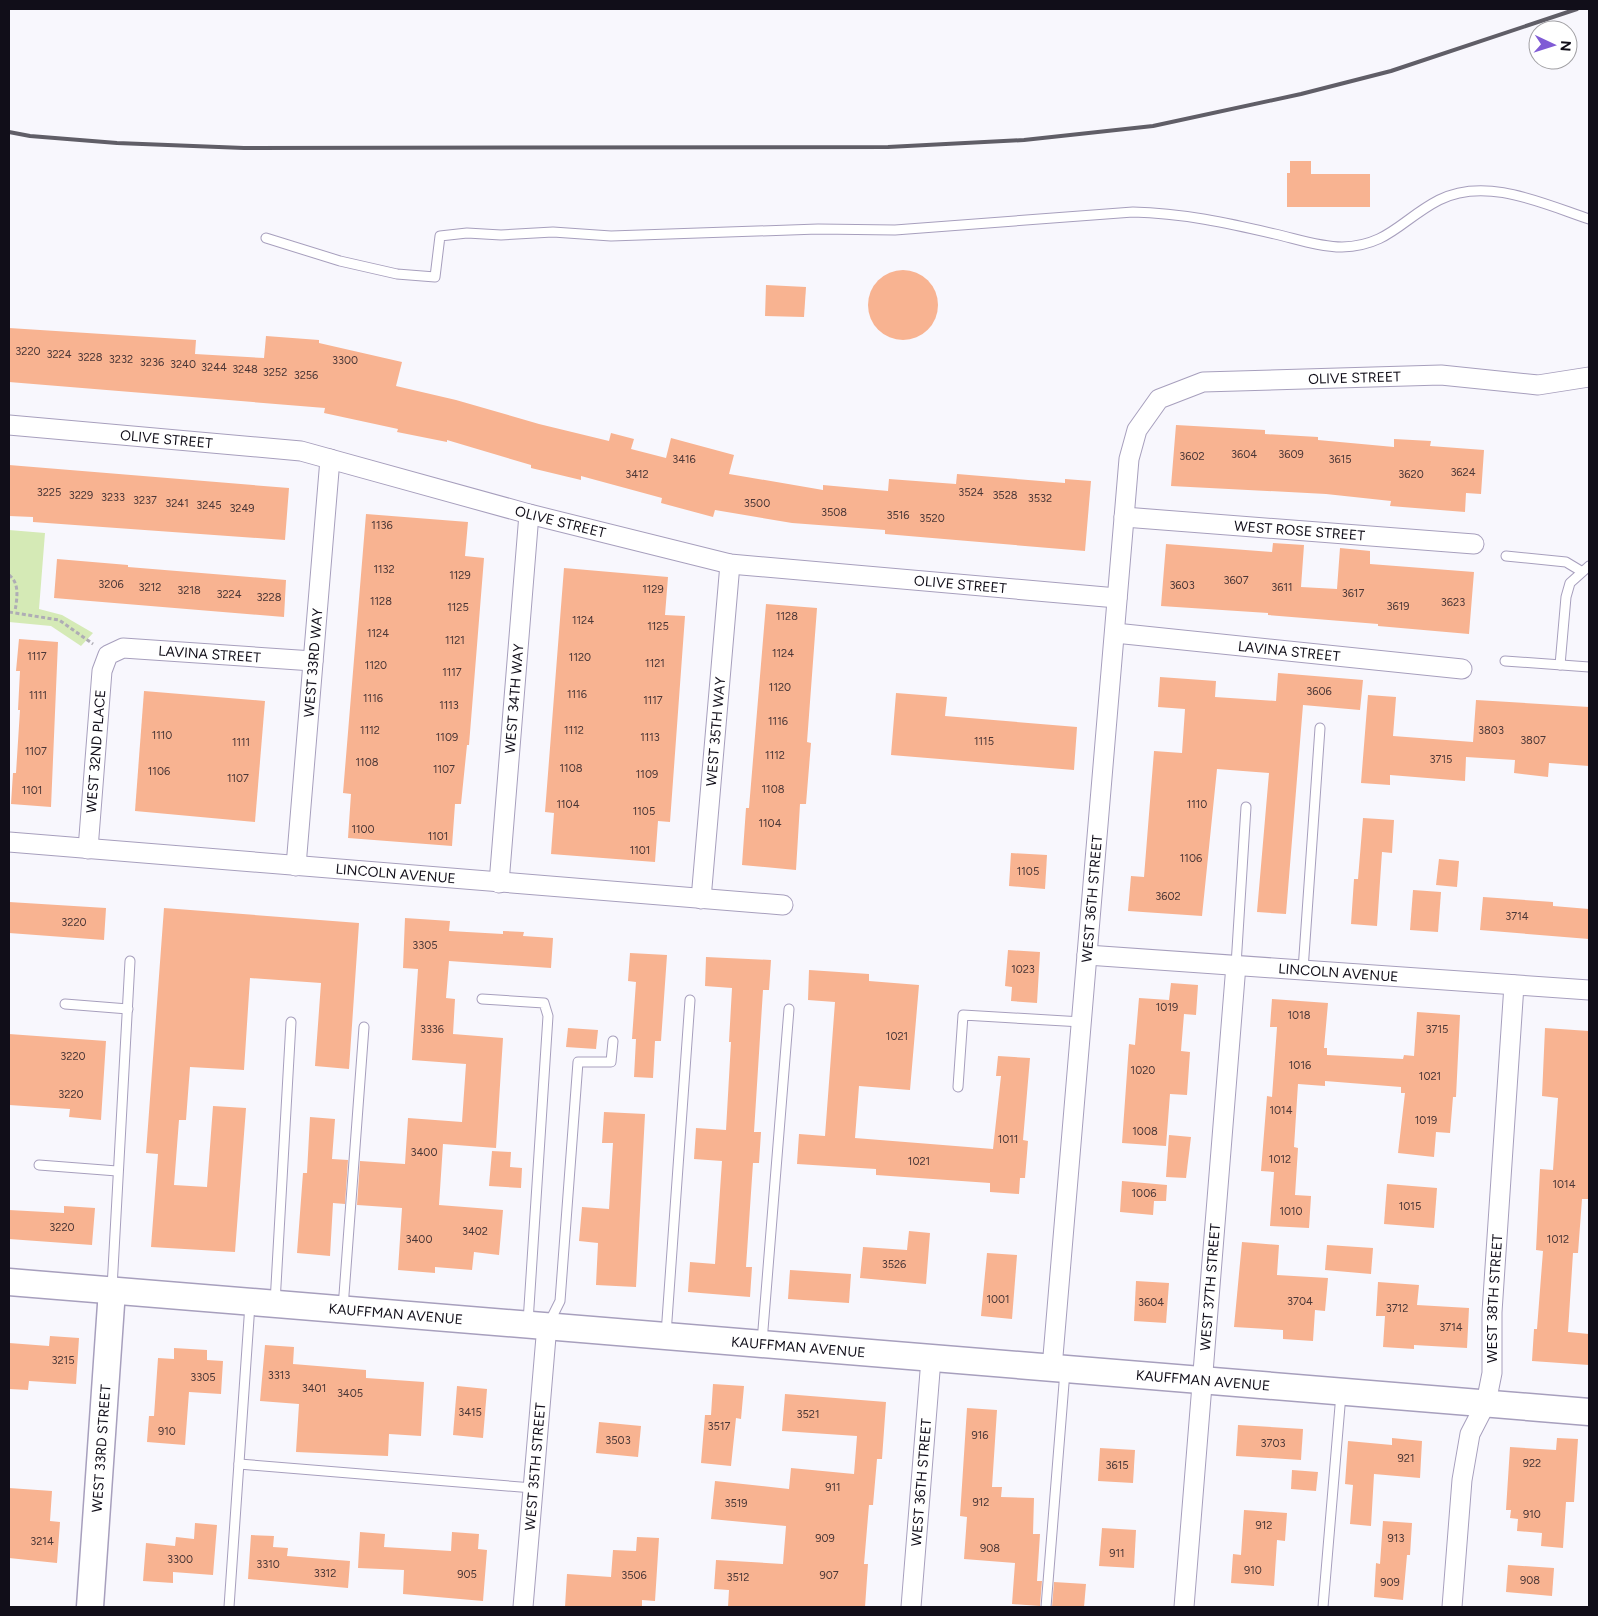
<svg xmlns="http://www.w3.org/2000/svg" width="1598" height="1616" font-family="Figtree,sans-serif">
	<rect width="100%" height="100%" fill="#f8f7fd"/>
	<polygon fill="#d5eab6" points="9,530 45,533 39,609 62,615 93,633 81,646 51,626 9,622"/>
	<g fill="#f8b391">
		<polygon points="1290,161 1311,161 1311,174 1370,174 1370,207 1287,207 1287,173 1290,173"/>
		<circle cx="903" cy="305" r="35"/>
		<polygon points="766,285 806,287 804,317 765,316"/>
		<polygon points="9,328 196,340 195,354 264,358 266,336 319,340 319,343 402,362 396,386 456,400 539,424 609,441 611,433 634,439 631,449 666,458 671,438 734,455 729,474 823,490 823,485 888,491 889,479 956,484 957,474 1065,483 1065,479 1091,481 1085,551 885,534 885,530 792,523 715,510 713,517 661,503 662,498 581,476 581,480 531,468 531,465 447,440 447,442 397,432 398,429 324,413 325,408 9,382"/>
		<polygon points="1176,425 1265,430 1265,434 1318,437 1318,440 1394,447 1394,439 1431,441 1430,446 1484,450 1481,494 1466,493 1465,512 1390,506 1391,501 1326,494 1171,486"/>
		<polygon points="9,465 289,488 285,540 33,522 33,517 9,516"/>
		<polygon points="366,514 468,522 465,556 484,558 469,745 467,745 461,804 455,804 452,846 348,838 351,794 343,793"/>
		<polygon points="1273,543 1304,545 1301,587 1337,589 1340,548 1370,551 1370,564 1474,572 1469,634 1378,626 1378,624 1268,615 1268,613 1161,606 1166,544 1272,552"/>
		<polygon points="57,559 128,565 128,567 286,580 284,617 54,598"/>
		<polygon points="564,568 668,577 665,615 685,616 670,822 658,821 655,862 551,854 554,813 545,812"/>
		<polygon points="766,604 817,608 807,742 811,743 806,804 800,804 796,870 742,865 746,808 749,808"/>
		<polygon points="19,639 58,642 51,807 11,804 13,773 16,773 20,710 18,710 20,671 16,671"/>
		<polygon points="1278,673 1363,680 1360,710 1303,705 1286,914 1257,912 1269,773 1217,769 1202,916 1128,911 1131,876 1144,877 1154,751 1182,753 1185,709 1158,707 1160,677 1216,681 1215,697 1276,701"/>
		<polygon points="144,691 265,701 255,822 135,811"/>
		<polygon points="896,693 947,697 945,716 1077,727 1074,770 891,755"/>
		<polygon points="1368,695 1396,697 1393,736 1473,742 1476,700 1589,707 1589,766 1549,763 1548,777 1514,773 1515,760 1466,757 1465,781 1390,775 1390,785 1361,783"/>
		<polygon points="1363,818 1394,820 1392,853 1382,852 1377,926 1351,924 1354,879 1358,879"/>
		<polygon points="1011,853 1047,855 1045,889 1009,886"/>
		<polygon points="1439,859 1459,861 1457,887 1436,885"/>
		<polygon points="1413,890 1441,892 1438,932 1410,930"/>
		<polygon points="1483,897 1553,902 1553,906 1589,909 1589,939 1480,930"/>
		<polygon points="9,902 106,908 104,940 9,933"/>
		<polygon points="164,908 359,923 349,1069 315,1066 321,983 250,978 244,1070 190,1067 186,1120 179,1120 174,1185 207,1187 213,1106 246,1108 235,1252 151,1247 158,1154 146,1153"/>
		<polygon points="405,918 450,921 449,931 503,934 503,931 524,932 523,936 553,938 551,968 449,961 446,998 455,999 453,1034 503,1038 496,1148 443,1144 439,1205 503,1210 499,1255 474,1252 472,1270 435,1267 435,1273 398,1270 402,1208 357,1205 360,1161 405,1164 408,1118 462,1122 466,1064 412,1060 418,969 403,968"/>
		<polygon points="1008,950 1040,952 1037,1003 1011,1001 1012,987 1005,986"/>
		<polygon points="630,953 667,955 661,1041 655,1041 653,1078 634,1077 636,1039 632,1039 636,982 628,981"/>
		<polygon points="706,957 771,960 769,990 763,990 754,1132 761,1132 759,1163 753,1163 746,1267 752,1267 750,1297 688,1292 690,1262 715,1264 722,1161 694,1159 696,1128 726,1130 731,1042 729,1042 732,988 705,986"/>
		<polygon points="809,970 869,974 869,981 919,985 910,1090 859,1086 855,1138 993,1149 1001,1076 996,1076 998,1056 1030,1058 1023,1140 1028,1141 1025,1178 1020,1178 1019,1194 990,1192 990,1183 876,1175 876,1169 797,1164 799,1134 825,1136 835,1002 808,1000"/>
		<polygon points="1171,983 1198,985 1196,1015 1184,1014 1181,1051 1190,1052 1187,1095 1170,1094 1166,1146 1122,1143 1129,1044 1135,1045 1139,998 1169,1000"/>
		<polygon points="1272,999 1328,1003 1324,1048 1327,1048 1327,1055 1403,1059 1404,1055 1414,1056 1417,1012 1460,1015 1456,1097 1453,1097 1450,1133 1436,1132 1434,1157 1398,1153 1405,1093 1401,1093 1401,1087 1325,1081 1325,1086 1298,1084 1294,1147 1298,1148 1295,1195 1311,1196 1309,1228 1270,1226 1274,1172 1261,1171 1267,1096 1272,1097 1277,1027 1270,1027"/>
		<polygon points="568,1028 598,1030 596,1049 566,1047"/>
		<polygon points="1545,1028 1589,1031 1589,1199 1582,1199 1578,1253 1573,1253 1568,1332 1589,1334 1589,1365 1532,1361 1534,1329 1537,1329 1543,1251 1536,1250 1540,1169 1553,1170 1558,1098 1542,1096"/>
		<polygon points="9,1034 106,1041 101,1120 69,1117 70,1109 9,1105"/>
		<polygon points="604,1112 645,1114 636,1287 596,1285 598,1243 579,1241 582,1207 609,1209 613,1143 602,1143"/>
		<polygon points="310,1117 335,1119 332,1159 348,1160 345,1204 333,1203 330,1256 297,1253 303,1173 307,1173"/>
		<polygon points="1169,1135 1191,1137 1186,1178 1166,1177"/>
		<polygon points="492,1151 511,1152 510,1167 522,1168 521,1188 489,1186"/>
		<polygon points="1122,1181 1167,1185 1166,1201 1154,1201 1153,1215 1120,1212"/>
		<polygon points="1387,1184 1437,1188 1434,1228 1384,1224"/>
		<polygon points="64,1206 95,1208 92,1245 9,1239 9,1210 64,1213"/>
		<polygon points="909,1231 930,1233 926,1284 860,1278 863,1247 907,1250"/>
		<polygon points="1242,1242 1279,1245 1277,1275 1328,1278 1325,1311 1315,1310 1313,1341 1283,1339 1283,1330 1234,1327"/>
		<polygon points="1327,1245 1373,1248 1371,1274 1325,1270"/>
		<polygon points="987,1253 1017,1255 1012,1319 981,1316"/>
		<polygon points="790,1270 851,1274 849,1303 788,1299"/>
		<polygon points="1136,1281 1169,1283 1166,1323 1134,1321"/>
		<polygon points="1378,1282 1419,1285 1417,1305 1469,1308 1467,1348 1414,1345 1414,1349 1383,1347 1385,1316 1376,1316"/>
		<polygon points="50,1336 79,1338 76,1384 29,1381 28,1390 9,1389 9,1343 49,1346"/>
		<polygon points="265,1345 294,1347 293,1364 366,1370 366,1378 424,1382 421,1436 389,1434 388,1456 296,1452 299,1404 260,1401"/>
		<polygon points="174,1348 207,1350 207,1360 223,1361 221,1394 189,1392 185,1445 147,1442 149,1416 154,1416 158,1358 174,1359"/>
		<polygon points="713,1384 744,1386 741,1419 736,1418 731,1466 701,1463 705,1415 711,1415"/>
		<polygon points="457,1386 487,1389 483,1438 453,1435"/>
		<polygon points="785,1394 886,1402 882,1459 877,1459 873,1505 869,1505 864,1564 868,1564 865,1607 728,1607 729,1590 714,1589 716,1560 783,1564 786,1526 711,1519 715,1481 789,1489 791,1468 854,1474 857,1436 782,1431"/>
		<polygon points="967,1408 997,1410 992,1487 1002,1487 1001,1497 1034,1498 1033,1534 1040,1534 1037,1581 1042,1581 1040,1606 1012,1604 1015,1563 964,1559 967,1517 960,1516"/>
		<polygon points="599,1422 641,1426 638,1457 596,1453"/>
		<polygon points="1238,1425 1303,1429 1301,1460 1236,1456"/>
		<polygon points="1392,1438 1422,1441 1420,1478 1374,1474 1371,1526 1350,1524 1353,1485 1345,1484 1348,1441 1392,1445"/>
		<polygon points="1557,1438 1578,1439 1574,1502 1566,1502 1563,1548 1541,1546 1542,1533 1517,1531 1518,1519 1510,1518 1511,1510 1506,1510 1510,1447 1556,1450"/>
		<polygon points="1100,1448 1135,1450 1133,1483 1098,1481"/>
		<polygon points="1292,1470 1318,1472 1316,1491 1291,1489"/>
		<polygon points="9,1488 52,1491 50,1521 60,1522 57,1563 9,1558"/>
		<polygon points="1244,1510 1287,1513 1285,1541 1277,1540 1274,1586 1231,1583 1233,1554 1241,1555"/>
		<polygon points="1383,1521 1412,1523 1410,1555 1407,1555 1403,1600 1374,1597 1376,1563 1380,1564"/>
		<polygon points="195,1523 217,1525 213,1575 173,1572 173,1583 143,1581 146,1543 175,1546 176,1537 194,1539"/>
		<polygon points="1102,1528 1136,1530 1134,1568 1099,1566"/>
		<polygon points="360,1532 385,1534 384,1547 451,1551 452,1532 479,1534 478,1549 487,1550 483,1601 403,1594 404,1570 358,1568"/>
		<polygon points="251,1535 274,1536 273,1547 288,1548 287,1556 350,1561 348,1588 248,1579"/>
		<polygon points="637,1537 659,1538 655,1601 642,1600 642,1607 565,1607 567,1574 611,1577 613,1550 636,1551"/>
		<polygon points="1508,1565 1554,1568 1552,1596 1506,1592"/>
		<polygon points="1054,1582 1086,1584 1084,1607 1052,1607"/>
	</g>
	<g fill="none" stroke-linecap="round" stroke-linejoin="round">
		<defs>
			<g id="lane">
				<path d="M 266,238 L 340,261 L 397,274 L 435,277 L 440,236 L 467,233 L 501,235 L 553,232 L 611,236 L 818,229 L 895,230 L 1133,212 C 1182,213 1228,223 1275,234 C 1297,239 1320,247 1342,247 C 1388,246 1402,219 1439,200 C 1486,176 1544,204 1589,219"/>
				<polyline points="1506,556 1566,562 1581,571"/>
				<polyline points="1505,661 1589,667"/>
				<polyline points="1560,665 1566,597 1570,583 1589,566"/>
				<polyline points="1236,965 1246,807"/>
				<polyline points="1303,970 1320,728"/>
				<polyline points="482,999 544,1003 548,1016 528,1322"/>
				<polyline points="65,1004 128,1009"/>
				<polyline points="958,1087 963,1015 1082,1022"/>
				<polyline points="39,1165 117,1171"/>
				<polyline points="112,1288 130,961"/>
				<polyline points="275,1303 291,1022"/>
				<polyline points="343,1308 364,1027"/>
				<polyline points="549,1323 560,1301 578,1062 611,1062 613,1041"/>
				<polyline points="666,1334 690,1000"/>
				<polyline points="762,1342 789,1009"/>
				<polyline points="239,1464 533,1488"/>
				<polyline points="229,1607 250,1304"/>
				<polyline points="1046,1607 1065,1371"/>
				<polyline points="1323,1607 1341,1394"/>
			</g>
			<g id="street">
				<path id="s1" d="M 9,425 L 301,451 L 529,514 L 730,564 L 1117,598"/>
				<path id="s2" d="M 1124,517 L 1474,544"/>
				<path id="s3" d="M 1115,633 L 1462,669"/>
				<path id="s4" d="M 9,842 L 783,905"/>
				<path id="s5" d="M 88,849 L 102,671 L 108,655 L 123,648 L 313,661"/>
				<path id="s6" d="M 296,866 L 330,459"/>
				<path id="s7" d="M 499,883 L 529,514"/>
				<path id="s8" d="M 701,899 L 730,564"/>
				<path id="s9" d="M 1087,955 L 1589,990"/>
				<path id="s10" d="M 1052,1368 L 1129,459 L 1137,430 L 1159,399 L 1203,382 L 1441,375 L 1538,385 L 1589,377"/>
				<path id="s11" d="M 523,1607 L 547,1325"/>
				<path id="s12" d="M 911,1607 L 931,1359"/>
				<path id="s13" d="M 1184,1607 L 1236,965"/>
				<path id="s14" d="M 1452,1607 L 1462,1480 L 1470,1434 L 1486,1403 L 1492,1373 L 1492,1312 L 1514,985"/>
			</g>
			<g id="secondary">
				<path id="s15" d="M 9,1282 L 1589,1412"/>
				<path id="s16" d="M 90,1607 L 112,1290"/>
			</g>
		</defs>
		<use href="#lane" stroke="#a79fbd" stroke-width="11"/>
		<use href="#street" stroke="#a79fbd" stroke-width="21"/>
		<use href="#secondary" stroke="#a79fbd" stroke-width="29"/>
		<g stroke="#afadb5" stroke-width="3" stroke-dasharray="4 2.5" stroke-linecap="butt">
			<path d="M 9,575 C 20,583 17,599 15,611"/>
			<polyline points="9,612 59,620 93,644"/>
		</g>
		<use href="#lane" stroke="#fff" stroke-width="9"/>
		<use href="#street" stroke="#fff" stroke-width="19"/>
		<use href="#secondary" stroke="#fff" stroke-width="26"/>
		<polyline stroke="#605e67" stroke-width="4" points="9,132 30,136 117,143 244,148 888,147 1024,140 1153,126 1301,94 1391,71 1577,9"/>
	</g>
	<g text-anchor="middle" stroke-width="4.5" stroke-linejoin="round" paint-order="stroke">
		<g font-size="11" fill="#4b3737">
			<text x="28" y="355">3220</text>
			<text x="59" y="358">3224</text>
			<text x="90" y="361">3228</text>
			<text x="121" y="363">3232</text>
			<text x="345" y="364">3300</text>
			<text x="152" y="366">3236</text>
			<text x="183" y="368">3240</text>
			<text x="214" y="371">3244</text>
			<text x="245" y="373">3248</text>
			<text x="275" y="376">3252</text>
			<text x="306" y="379">3256</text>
			<text x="1244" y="458">3604</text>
			<text x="1291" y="458">3609</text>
			<text x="1192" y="460">3602</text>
			<text x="684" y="463">3416</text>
			<text x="1340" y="463">3615</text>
			<text x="1463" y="476">3624</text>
			<text x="637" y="478">3412</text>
			<text x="1411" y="478">3620</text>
			<text x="49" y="496">3225</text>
			<text x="971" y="496">3524</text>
			<text x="81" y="499">3229</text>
			<text x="1005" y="499">3528</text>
			<text x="113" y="501">3233</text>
			<text x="1040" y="502">3532</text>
			<text x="145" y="504">3237</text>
			<text x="177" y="507">3241</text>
			<text x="757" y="507">3500</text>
			<text x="209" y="509">3245</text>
			<text x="242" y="512">3249</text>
			<text x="834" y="516">3508</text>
			<text x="898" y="519">3516</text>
			<text x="932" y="522">3520</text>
			<text x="382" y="529">1136</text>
			<text x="384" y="573">1132</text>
			<text x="460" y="579">1129</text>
			<text x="1236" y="584">3607</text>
			<text x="111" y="588">3206</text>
			<text x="1182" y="589">3603</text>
			<text x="150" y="591">3212</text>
			<text x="1282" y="591">3611</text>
			<text x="653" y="593">1129</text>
			<text x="189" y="594">3218</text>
			<text x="1353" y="597">3617</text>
			<text x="229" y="598">3224</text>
			<text x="269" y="601">3228</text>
			<text x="381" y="605">1128</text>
			<text x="1453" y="606">3623</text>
			<text x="1398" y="610">3619</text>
			<text x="458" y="611">1125</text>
			<text x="787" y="620">1128</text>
			<text x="583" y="624">1124</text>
			<text x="658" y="630">1125</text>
			<text x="378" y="637">1124</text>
			<text x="455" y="644">1121</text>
			<text x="783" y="657">1124</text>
			<text x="37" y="660">1117</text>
			<text x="580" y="661">1120</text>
			<text x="655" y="667">1121</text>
			<text x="376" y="669">1120</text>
			<text x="452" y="676">1117</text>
			<text x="780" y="691">1120</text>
			<text x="1319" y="695">3606</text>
			<text x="577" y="698">1116</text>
			<text x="38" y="699">1111</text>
			<text x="373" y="702">1116</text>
			<text x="653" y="704">1117</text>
			<text x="449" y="709">1113</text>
			<text x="778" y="725">1116</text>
			<text x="370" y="734">1112</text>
			<text x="574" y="734">1112</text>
			<text x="1491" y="734">3803</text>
			<text x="162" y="739">1110</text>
			<text x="447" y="741">1109</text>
			<text x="650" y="741">1113</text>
			<text x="1533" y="744">3807</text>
			<text x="984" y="745">1115</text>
			<text x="241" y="746">1111</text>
			<text x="36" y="755">1107</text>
			<text x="775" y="759">1112</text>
			<text x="1441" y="763">3715</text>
			<text x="367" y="766">1108</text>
			<text x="571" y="772">1108</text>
			<text x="444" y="773">1107</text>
			<text x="159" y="775">1106</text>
			<text x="647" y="778">1109</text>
			<text x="238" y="782">1107</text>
			<text x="773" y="793">1108</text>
			<text x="32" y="794">1101</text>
			<text x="568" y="808">1104</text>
			<text x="1197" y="808">1110</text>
			<text x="644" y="815">1105</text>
			<text x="770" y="827">1104</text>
			<text x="363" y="833">1100</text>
			<text x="438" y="840">1101</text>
			<text x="640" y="854">1101</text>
			<text x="1191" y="862">1106</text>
			<text x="1028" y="875">1105</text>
			<text x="1168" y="900">3602</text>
			<text x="1517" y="920">3714</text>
			<text x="74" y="926">3220</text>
			<text x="425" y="949">3305</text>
			<text x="1023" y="973">1023</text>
			<text x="1167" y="1011">1019</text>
			<text x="1299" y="1019">1018</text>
			<text x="432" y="1033">3336</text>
			<text x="1437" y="1033">3715</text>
			<text x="897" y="1040">1021</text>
			<text x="73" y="1060">3220</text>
			<text x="1300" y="1069">1016</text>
			<text x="1143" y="1074">1020</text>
			<text x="1430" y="1080">1021</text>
			<text x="71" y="1098">3220</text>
			<text x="1281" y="1114">1014</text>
			<text x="1426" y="1124">1019</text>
			<text x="1145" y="1135">1008</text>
			<text x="1008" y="1143">1011</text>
			<text x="424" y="1156">3400</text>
			<text x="1280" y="1163">1012</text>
			<text x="919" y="1165">1021</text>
			<text x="1564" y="1188">1014</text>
			<text x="1144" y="1197">1006</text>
			<text x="1410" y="1210">1015</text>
			<text x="1291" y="1215">1010</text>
			<text x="62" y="1231">3220</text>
			<text x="475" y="1235">3402</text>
			<text x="419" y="1243">3400</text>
			<text x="1558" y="1243">1012</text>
			<text x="894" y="1268">3526</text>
			<text x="998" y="1303">1001</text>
			<text x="1300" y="1305">3704</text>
			<text x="1151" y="1306">3604</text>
			<text x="1397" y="1312">3712</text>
			<text x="1451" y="1331">3714</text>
			<text x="63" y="1364">3215</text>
			<text x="279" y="1379">3313</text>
			<text x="203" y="1381">3305</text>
			<text x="314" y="1392">3401</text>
			<text x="350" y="1397">3405</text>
			<text x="470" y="1416">3415</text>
			<text x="808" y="1418">3521</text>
			<text x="719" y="1430">3517</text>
			<text x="167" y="1435">910</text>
			<text x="980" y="1439">916</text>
			<text x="618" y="1444">3503</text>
			<text x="1273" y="1447">3703</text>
			<text x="1406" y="1462">921</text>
			<text x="1532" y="1467">922</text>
			<text x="1117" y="1469">3615</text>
			<text x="833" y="1491">911</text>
			<text x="981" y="1506">912</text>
			<text x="736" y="1507">3519</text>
			<text x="1532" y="1518">910</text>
			<text x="1264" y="1529">912</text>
			<text x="825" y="1542">909</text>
			<text x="1396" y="1542">913</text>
			<text x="42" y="1545">3214</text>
			<text x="990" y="1552">908</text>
			<text x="1117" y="1557">911</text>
			<text x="180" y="1563">3300</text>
			<text x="268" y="1568">3310</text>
			<text x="1253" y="1574">910</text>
			<text x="325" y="1577">3312</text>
			<text x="467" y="1578">905</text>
			<text x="634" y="1579">3506</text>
			<text x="829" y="1579">907</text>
			<text x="738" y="1581">3512</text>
			<text x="1530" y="1584">908</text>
			<text x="1390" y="1586">909</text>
		</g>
		<g font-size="14" fill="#110e19" stroke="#fff">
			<text dy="5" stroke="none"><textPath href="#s10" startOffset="1179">OLIVE STREET</textPath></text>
			<text dy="5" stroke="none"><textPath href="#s1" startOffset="158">OLIVE STREET</textPath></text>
			<text dy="5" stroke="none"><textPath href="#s1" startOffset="562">OLIVE STREET</textPath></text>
			<text dy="5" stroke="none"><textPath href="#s2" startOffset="176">WEST ROSE STREET</textPath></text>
			<text dy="5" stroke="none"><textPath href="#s1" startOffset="968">OLIVE STREET</textPath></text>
			<text dy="5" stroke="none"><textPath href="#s3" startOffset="175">LAVINA STREET</textPath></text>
			<text dy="5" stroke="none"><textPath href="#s5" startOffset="299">LAVINA STREET</textPath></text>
			<text dy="5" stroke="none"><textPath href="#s6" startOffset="204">WEST 33RD WAY</textPath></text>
			<text dy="5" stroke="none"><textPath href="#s7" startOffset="185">WEST 34TH WAY</textPath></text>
			<text dy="5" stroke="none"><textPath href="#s8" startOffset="168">WEST 35TH WAY</textPath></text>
			<text dy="5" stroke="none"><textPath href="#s5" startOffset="98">WEST 32ND PLACE</textPath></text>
			<text dy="5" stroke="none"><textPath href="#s4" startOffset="388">LINCOLN AVENUE</textPath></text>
			<text dy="5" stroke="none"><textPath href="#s10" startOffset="471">WEST 36TH STREET</textPath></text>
			<text dy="5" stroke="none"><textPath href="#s9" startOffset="252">LINCOLN AVENUE</textPath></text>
			<text dy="5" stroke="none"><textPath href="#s13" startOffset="321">WEST 37TH STREET</textPath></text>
			<text dy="5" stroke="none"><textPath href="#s14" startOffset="314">WEST 38TH STREET</textPath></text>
			<text dy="5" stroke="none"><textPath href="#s15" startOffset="388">KAUFFMAN AVENUE</textPath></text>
			<text dy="5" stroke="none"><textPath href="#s15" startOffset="792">KAUFFMAN AVENUE</textPath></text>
			<text dy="5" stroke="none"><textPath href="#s15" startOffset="1198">KAUFFMAN AVENUE</textPath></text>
			<text dy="5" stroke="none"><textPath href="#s16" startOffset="159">WEST 33RD STREET</textPath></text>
			<text dy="5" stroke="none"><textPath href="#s11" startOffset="141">WEST 35TH STREET</textPath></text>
			<text dy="5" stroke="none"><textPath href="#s12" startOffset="125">WEST 36TH STREET</textPath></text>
		</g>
	</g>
	<rect width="1598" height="1616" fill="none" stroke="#110e19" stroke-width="20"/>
	<g transform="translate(1553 45) rotate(94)"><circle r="24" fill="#ffffff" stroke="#a09fa3"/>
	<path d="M0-4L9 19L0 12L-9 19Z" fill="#805bd5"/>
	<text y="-8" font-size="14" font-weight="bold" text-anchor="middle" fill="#110e19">N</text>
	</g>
</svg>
